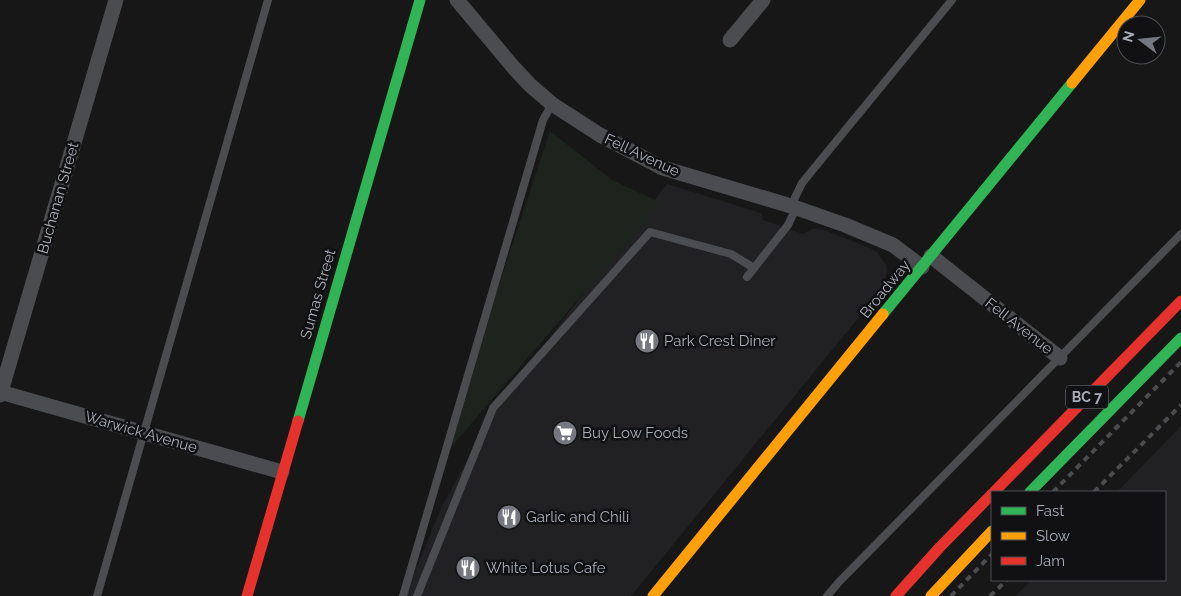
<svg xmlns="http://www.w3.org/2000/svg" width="1181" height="596" font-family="Raleway,sans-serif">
	<rect width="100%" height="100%" fill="#171717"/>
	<g fill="#212123">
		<polygon points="667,184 761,213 763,220 803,234 812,229 819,228 870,248 877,252 886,265 887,272 882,289 631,596 405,596 442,506 496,408"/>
		<polygon points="1181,426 1181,596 1016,596 1031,580 1165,580 1165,492 1117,492"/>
	</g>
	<polygon fill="#1d241e" points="550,131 612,180 661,203 446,453 458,408"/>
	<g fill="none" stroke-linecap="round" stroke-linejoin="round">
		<g stroke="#4b4c50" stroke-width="8">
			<polyline points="791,206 802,183 952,0"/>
			<polyline points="747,277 788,225 796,208"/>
			<polyline points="97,596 268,0"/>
			<polyline points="403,596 543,120 552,104"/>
			<polyline points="417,596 493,408 650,232 731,254 754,268"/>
			<polyline points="827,596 839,582 1181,234"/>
		</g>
		<g stroke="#4b4c50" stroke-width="15">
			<polyline points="457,0 514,68 530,85 552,104 600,135 663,168 791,206 845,225 893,245 922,267"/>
			<polyline points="730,40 763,0"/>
			<polyline points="931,256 1060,358"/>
			<polyline points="0,392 282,472"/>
			<polyline points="0,395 116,0"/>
		</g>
		<g stroke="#30b455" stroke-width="11">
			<polyline points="883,314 1072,83"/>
			<polyline points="298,421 420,0"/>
			<polyline points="1030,492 1181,338"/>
		</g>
		<g stroke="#ff9f0a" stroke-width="11">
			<polyline points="1072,83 1140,0"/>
			<polyline points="653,596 883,314"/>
			<polyline points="931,596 992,531"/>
		</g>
		<g stroke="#e5322d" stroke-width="11">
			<polyline points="994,492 1181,301"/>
			<polyline points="247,596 298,421"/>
			<polyline points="896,596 940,547 992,494"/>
		</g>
		<g stroke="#4b4c4f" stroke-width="4" stroke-dasharray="6 5" stroke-linecap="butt">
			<polyline points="1053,492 1181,362"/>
			<polyline points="1094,492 1181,405"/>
			<polyline points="951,596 992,554"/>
			<polyline points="990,596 1007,580"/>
		</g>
	</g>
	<defs>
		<symbol id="restaurant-disc" viewBox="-11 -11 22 22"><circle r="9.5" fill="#757880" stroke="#111113"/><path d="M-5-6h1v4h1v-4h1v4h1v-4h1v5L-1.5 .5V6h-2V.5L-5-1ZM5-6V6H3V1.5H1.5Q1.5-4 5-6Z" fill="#fff"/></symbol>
		<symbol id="supermarket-disc" viewBox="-11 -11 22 22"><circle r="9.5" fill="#757880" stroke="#111113"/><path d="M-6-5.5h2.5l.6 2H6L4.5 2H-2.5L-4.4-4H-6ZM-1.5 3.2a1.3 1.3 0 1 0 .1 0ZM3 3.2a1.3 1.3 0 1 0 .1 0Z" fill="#fff"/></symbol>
	</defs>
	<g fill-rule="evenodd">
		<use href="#restaurant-disc" x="633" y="327" width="28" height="28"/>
		<use href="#supermarket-disc" x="551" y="419" width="28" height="28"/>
		<use href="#restaurant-disc" x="495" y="503" width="28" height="28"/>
		<use href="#restaurant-disc" x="454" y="554" width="28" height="28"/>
	</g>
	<g text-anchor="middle" stroke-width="5" stroke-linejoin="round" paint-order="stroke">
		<rect fill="#111113" stroke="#7b7e86" stroke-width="1" x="1066" y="385.5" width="42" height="23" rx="4"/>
		<g font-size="14" font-weight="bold" fill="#a8adb8">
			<text x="1087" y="402">BC 7</text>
		</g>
		<g font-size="15" fill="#a8adb8" stroke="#111113">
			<text transform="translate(642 155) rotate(25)" y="5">Fell Avenue</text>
			<text transform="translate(58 198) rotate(-74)" y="5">Buchanan Street</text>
			<text transform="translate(885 289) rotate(-51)" y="5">Broadway</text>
			<text transform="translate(318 294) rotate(-74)" y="5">Sumas Street</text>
			<text transform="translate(1019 326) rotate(38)" y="5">Fell Avenue</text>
			<text transform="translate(141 432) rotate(16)" y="5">Warwick Avenue</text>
		</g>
		<g font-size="15" fill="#a8adb8" stroke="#111113" text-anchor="start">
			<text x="664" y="346">Park Crest Diner</text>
			<text x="582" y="438">Buy Low Foods</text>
			<text x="526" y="522">Garlic and Chili</text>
			<text x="486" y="573">White Lotus Cafe</text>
		</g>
	</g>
	<rect x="991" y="491" width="175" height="90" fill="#111113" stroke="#4d4f55"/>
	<rect x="1001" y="507" width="25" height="8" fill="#30b455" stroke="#4d4f55"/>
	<text x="1036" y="516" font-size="15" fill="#a8adb8">Fast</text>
	<rect x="1001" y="532" width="25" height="8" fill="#ff9f0a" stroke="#4d4f55"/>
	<text x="1036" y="541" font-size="15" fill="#a8adb8">Slow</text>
	<rect x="1001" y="557" width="25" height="8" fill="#e5322d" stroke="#4d4f55"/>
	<text x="1036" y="566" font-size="15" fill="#a8adb8">Jam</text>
	<g transform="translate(1141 40) rotate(286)"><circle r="24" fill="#111113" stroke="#4d4f55"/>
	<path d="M0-4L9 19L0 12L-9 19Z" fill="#757880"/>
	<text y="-8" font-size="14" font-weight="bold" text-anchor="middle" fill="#a8adb8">N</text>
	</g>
</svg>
